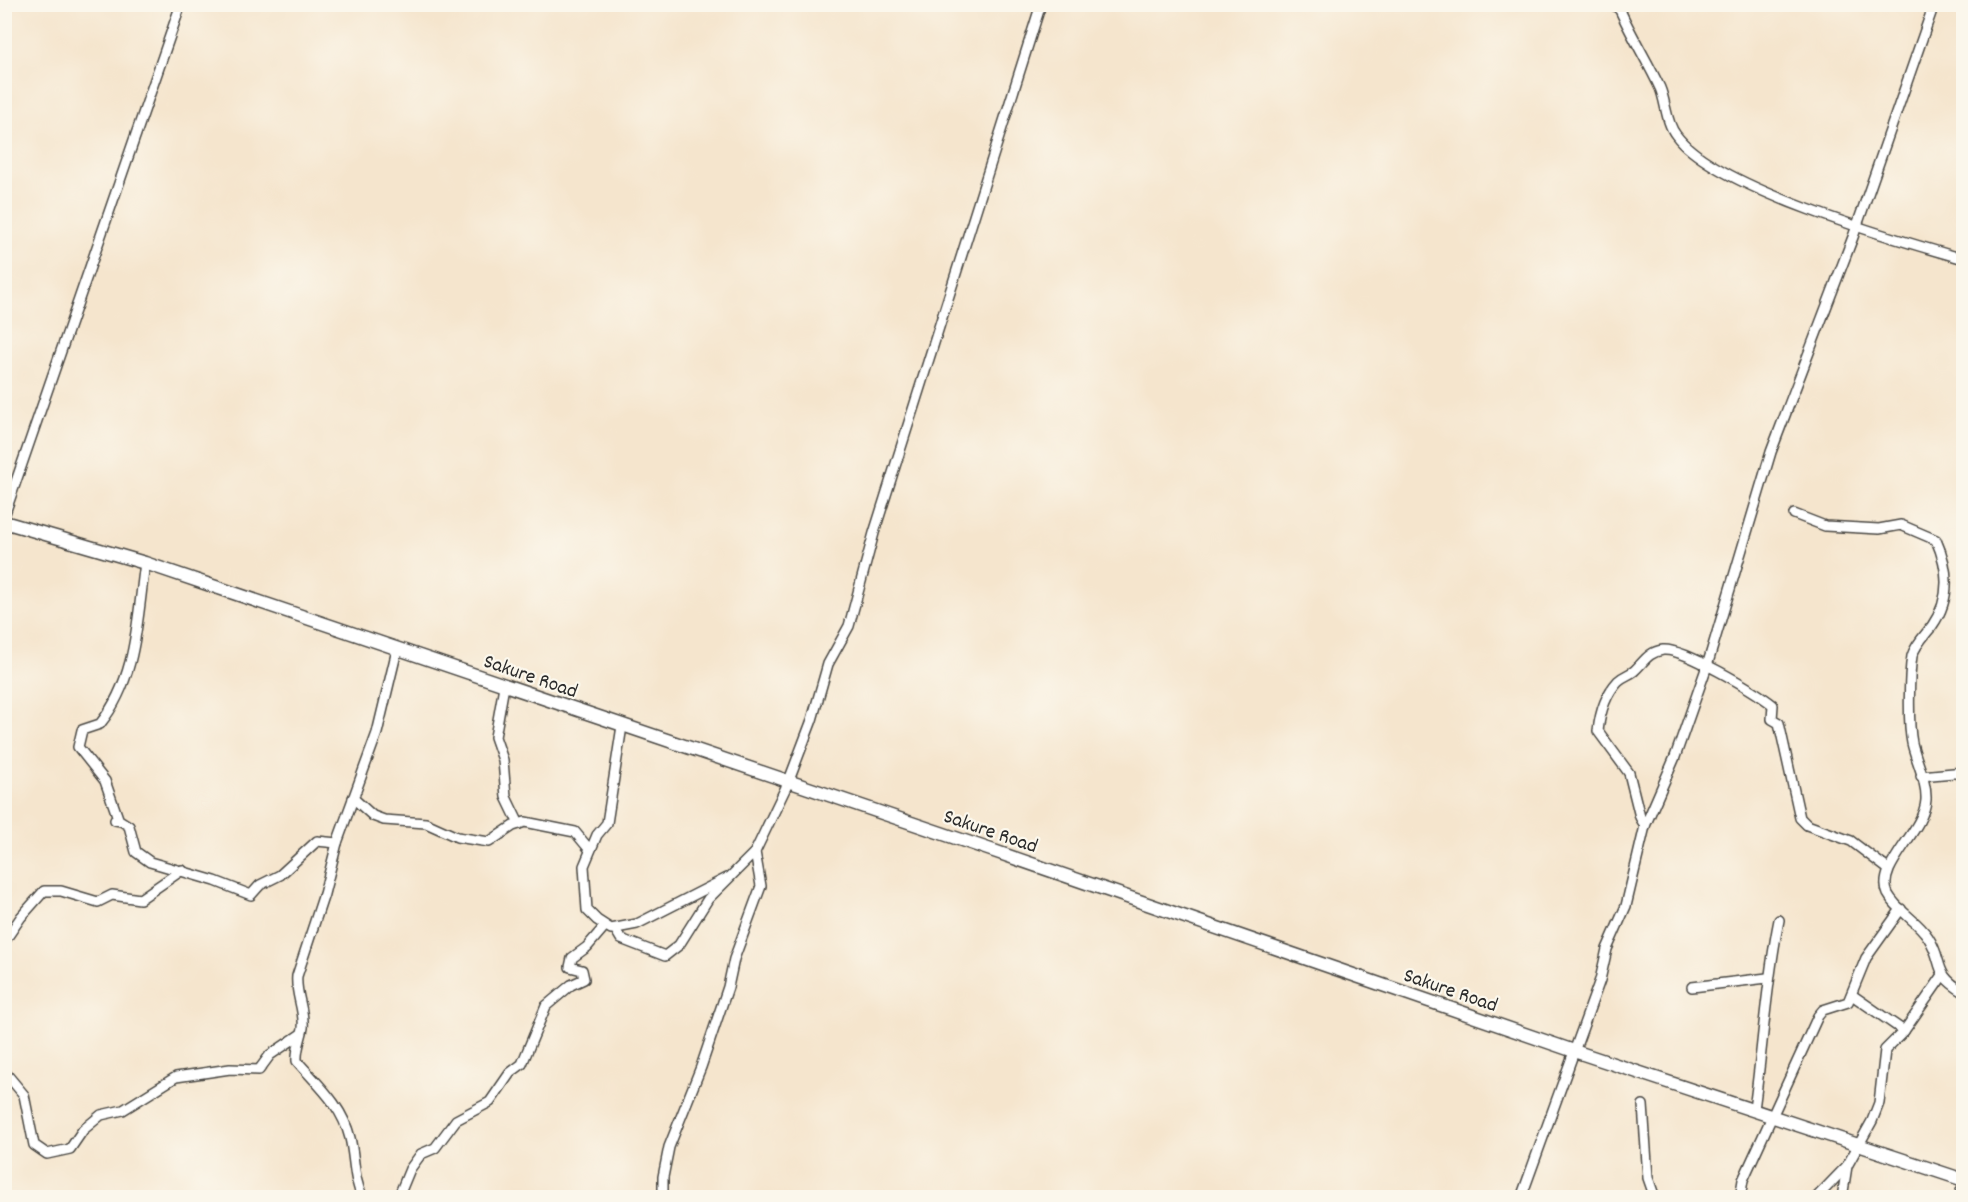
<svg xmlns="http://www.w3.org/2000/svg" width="1968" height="1202" font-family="Dekko,sans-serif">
	<rect width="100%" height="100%" fill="#fbf7ec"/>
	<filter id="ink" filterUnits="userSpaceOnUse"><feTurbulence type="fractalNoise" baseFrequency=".0167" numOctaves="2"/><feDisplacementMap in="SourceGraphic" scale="12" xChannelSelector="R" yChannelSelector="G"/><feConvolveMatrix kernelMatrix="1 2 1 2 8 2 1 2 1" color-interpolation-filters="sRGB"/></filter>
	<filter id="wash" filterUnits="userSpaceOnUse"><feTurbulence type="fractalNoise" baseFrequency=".008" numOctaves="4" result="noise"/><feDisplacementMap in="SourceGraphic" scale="24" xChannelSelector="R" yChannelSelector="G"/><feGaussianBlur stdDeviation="1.35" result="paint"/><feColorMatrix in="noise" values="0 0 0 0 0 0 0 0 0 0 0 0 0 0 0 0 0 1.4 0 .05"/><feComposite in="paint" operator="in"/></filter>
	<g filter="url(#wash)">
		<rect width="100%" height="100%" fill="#f5e5cd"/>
	</g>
	<g filter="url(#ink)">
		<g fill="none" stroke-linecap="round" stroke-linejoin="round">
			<defs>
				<g id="minor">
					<path d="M 1613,4 L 1620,10 C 1632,37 1648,62 1660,88 C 1666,102 1666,123 1676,135 C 1715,188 1897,240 1964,259"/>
					<path d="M 1794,514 L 1825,526 L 1879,529 L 1901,525 L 1936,540 C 1949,569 1951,599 1932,626 C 1925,635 1915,645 1912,656 C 1909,675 1908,724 1912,743 C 1916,761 1927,781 1926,800 C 1924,832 1875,867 1888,894 C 1897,911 1918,921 1928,937 C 1945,963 1931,973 1964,992"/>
					<polyline points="4,516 181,4"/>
					<path d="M 145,563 C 137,620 137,678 100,724 L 82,730 L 78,747 L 105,781 L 118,818 L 115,820 L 121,821 L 129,826 L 136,852 L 150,862 L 215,881 L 251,895 L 260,885 L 280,875 L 317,841 L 337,843"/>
					<polyline points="504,686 495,737 503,760 506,797 519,824"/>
					<polyline points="622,726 607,823 597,835 584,866 587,910 597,920 611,929 637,924 727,878"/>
					<polyline points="1921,776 1964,772"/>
					<polyline points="353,798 373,816 384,820 426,823 457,837 489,842 513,826 525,822 575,832 590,850"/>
					<path d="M 1645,826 L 1640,817 L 1629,773 L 1598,731 C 1600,713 1605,695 1618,681 C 1623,676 1629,675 1634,671 C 1644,662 1648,652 1663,650 C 1684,648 1755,691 1773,705 L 1772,719 L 1779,723 L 1800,818 L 1807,825 L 1851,841 L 1888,869"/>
					<polyline points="615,929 621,939 665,956 679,945 708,899 755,852"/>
					<polyline points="4,942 21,917 44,891 61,891 98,902 112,895 140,899 182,870"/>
					<polyline points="1692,987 1767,978"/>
					<polyline points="1852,995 1904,1031"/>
					<polyline points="4,1071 24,1095 34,1145 47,1154 70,1149 83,1130 101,1115 123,1110 176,1077 230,1069 259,1070 270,1055 301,1034"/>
					<polyline points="1643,1105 1648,1178 1655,1198"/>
					<path d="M 1754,1109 C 1763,1046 1766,983 1779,920"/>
					<path d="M 363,1198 C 353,1179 355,1158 350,1138 C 342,1105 318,1085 297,1061 C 296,1049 301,1039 303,1028 C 305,1010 295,994 297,976 L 324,894 L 337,843 L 377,733 L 397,650"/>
					<polyline points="398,1198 410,1169 421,1154 435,1148 456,1120 490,1102 510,1073 522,1064 546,1006 571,985 584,979 582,970 570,967 572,958 587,947 605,926"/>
					<polyline points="663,1198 663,1177 669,1147 701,1067 728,987 734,959 761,886 755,852 788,783 812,720 828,664 849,626 874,533 1041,4"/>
					<polyline points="1521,1198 1600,980 1607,949 1626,906 1645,826 1675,757 1707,666 1771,452 1853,237 1931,13"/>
					<polyline points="1740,1198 1743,1180 1818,1016 1823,1010 1848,1002 1866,958 1901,909"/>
					<polyline points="1816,1198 1847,1166 1872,1121 1879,1103 1885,1050 1904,1031 1943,975"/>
					<polyline points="1842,1198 1847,1166"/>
					<polyline points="1958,1198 1964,1184"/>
				</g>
				<polyline id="tertiary" points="4,522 145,563 991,850 1574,1051 1964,1180"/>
			</defs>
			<use href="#minor" stroke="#494743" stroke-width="12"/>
			<use href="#tertiary" stroke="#494743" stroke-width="15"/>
			<use href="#minor" stroke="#fff" stroke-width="9"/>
			<use href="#tertiary" stroke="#fff" stroke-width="12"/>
		</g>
	</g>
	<g text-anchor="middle" stroke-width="4.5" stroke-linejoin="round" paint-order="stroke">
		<g font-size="21" fill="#2b2b2b" stroke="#fbf7ec">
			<text transform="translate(531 675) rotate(19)" y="7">Sakure Road</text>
			<text transform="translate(991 830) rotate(19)" y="7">Sakure Road</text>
			<text transform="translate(1451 989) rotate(19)" y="7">Sakure Road</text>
		</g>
	</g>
	<rect width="1968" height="1202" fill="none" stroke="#fbf7ec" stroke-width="24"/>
</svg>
